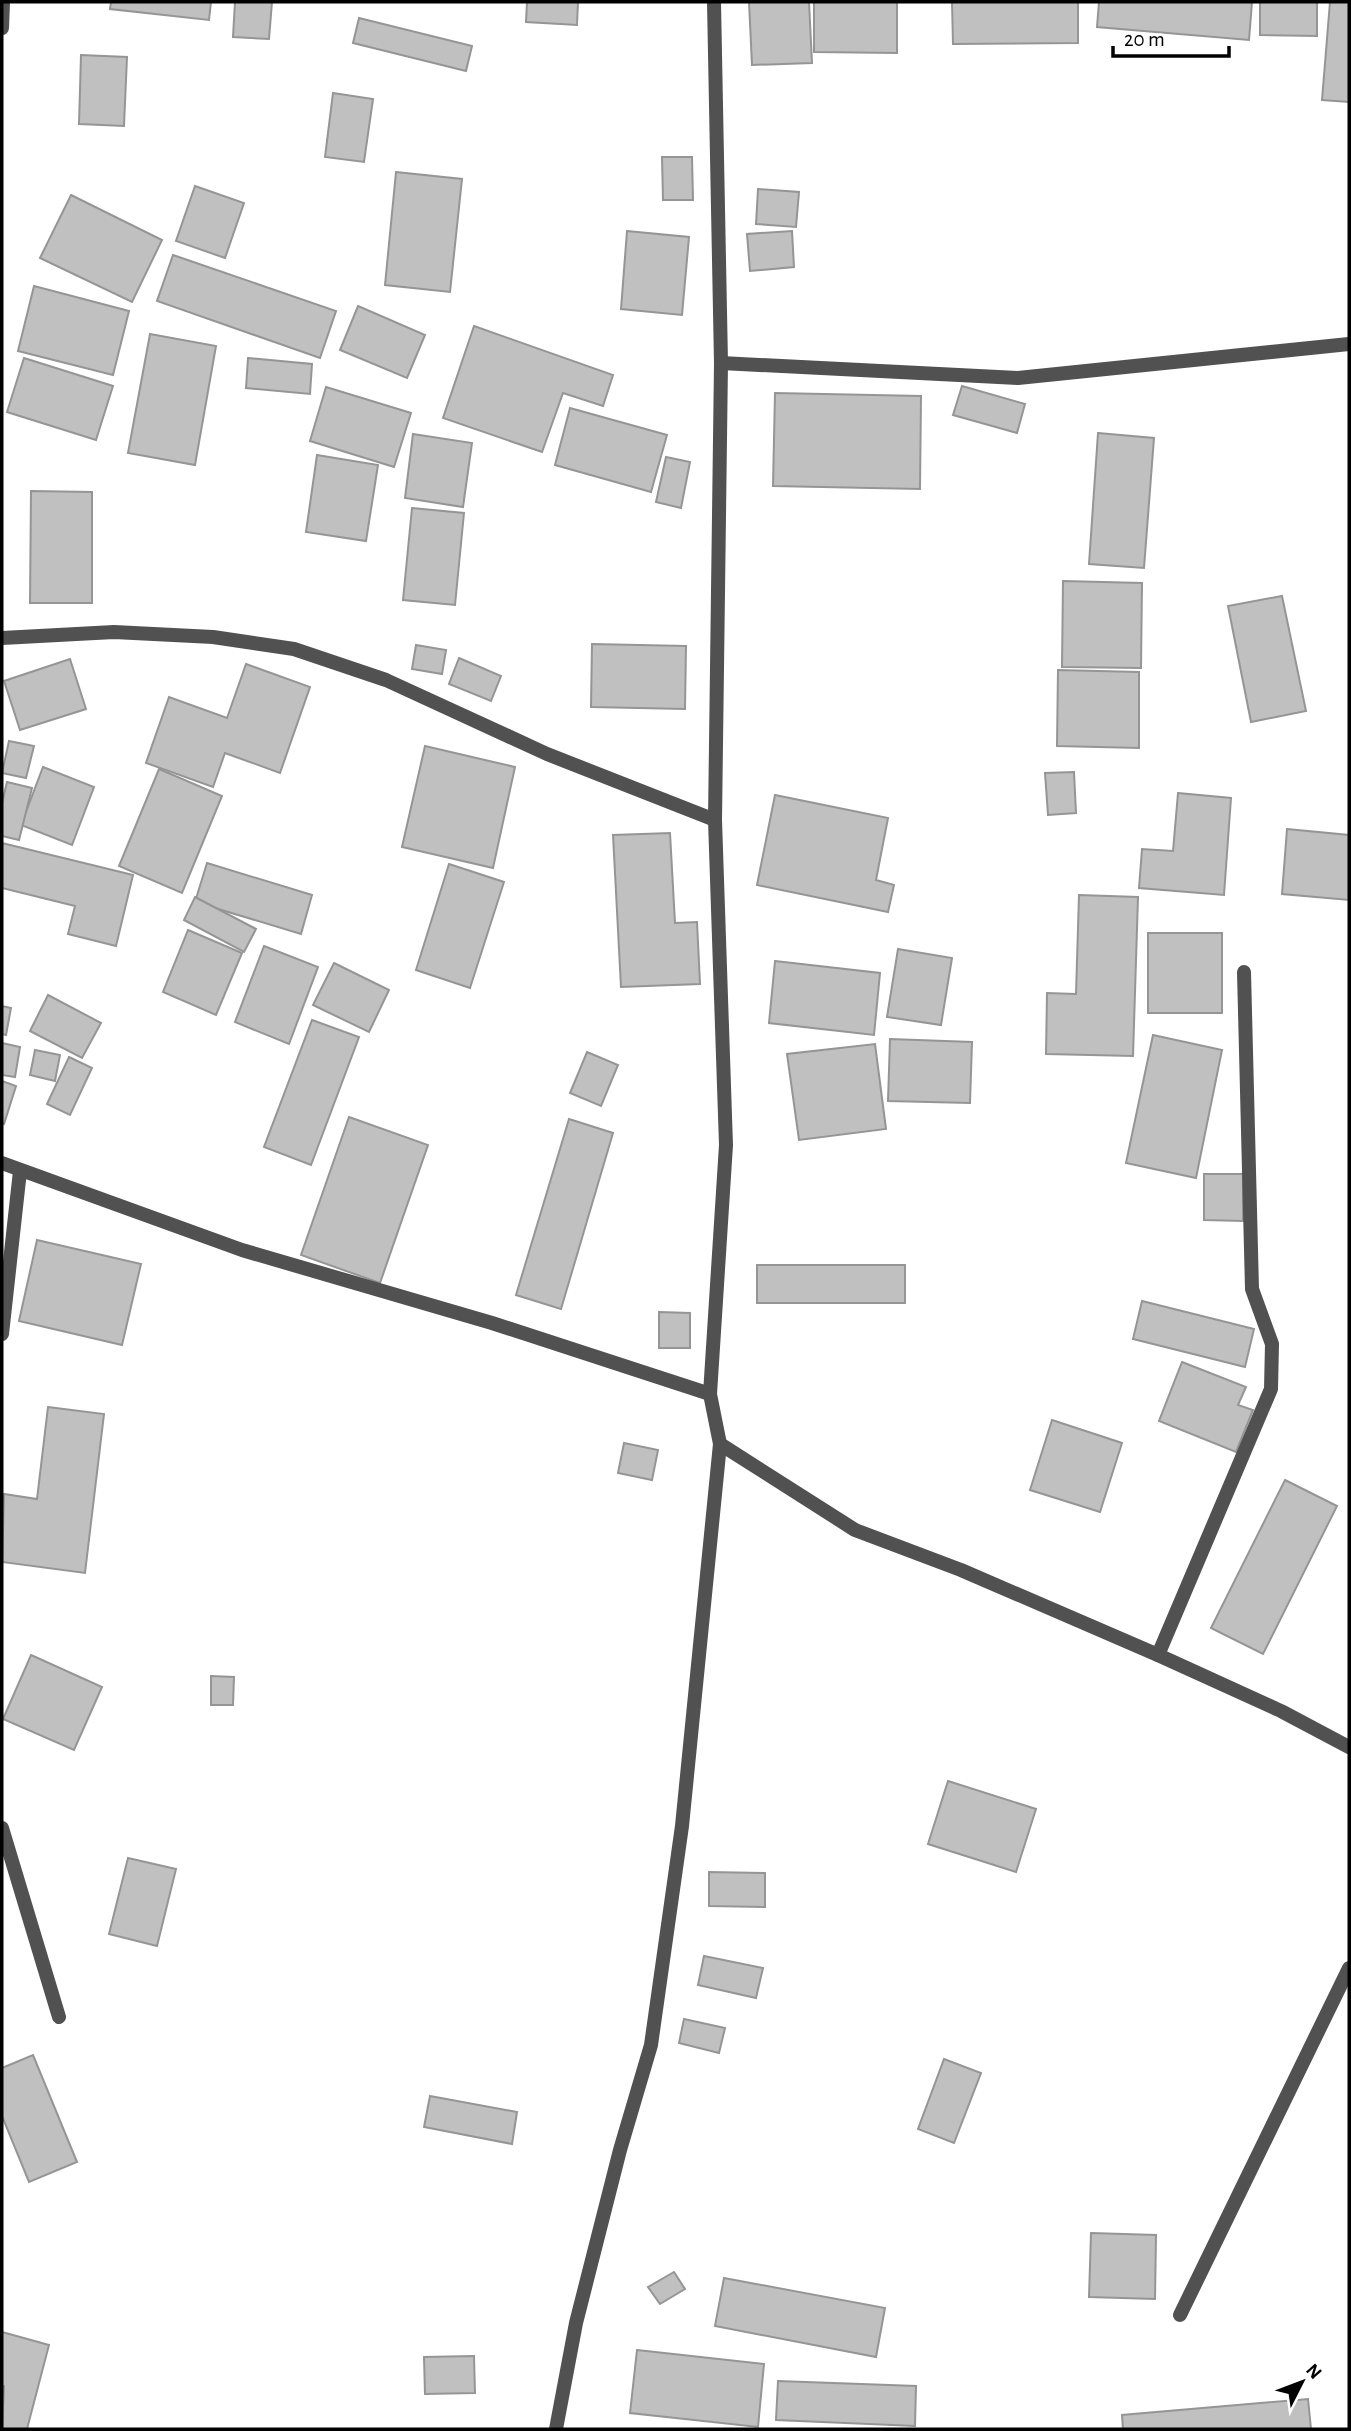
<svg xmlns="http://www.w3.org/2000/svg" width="1351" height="2431" font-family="'Alegreya Sans',sans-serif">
	<rect width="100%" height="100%" fill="#fff"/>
	<g fill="#c0c0c0" stroke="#959595" stroke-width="2">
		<polygon points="111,2 211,2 209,20 110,9"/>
		<polygon points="235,2 272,2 269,39 233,37"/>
		<polygon points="527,2 578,2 577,25 526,22"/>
		<polygon points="749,2 809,2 812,63 752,65"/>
		<polygon points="814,2 897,2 897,53 814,52"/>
		<polygon points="952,2 1078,2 1078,43 953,44"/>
		<polygon points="1099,2 1252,2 1249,40 1097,27"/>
		<polygon points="1260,2 1317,2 1317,36 1260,35"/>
		<polygon points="1330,2 1349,2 1349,102 1322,100"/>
		<polygon points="359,18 472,46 466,71 353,43"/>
		<polygon points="81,55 127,57 124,126 79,124"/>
		<polygon points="333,93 373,99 364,162 325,157"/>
		<polygon points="662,157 692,157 693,200 663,200"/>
		<polygon points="396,172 462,179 450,292 385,285"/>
		<polygon points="195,186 244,203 225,258 176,241"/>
		<polygon points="758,189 799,192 796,227 756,224"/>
		<polygon points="71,195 162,240 132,302 40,258"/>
		<polygon points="627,231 689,237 682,315 621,309"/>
		<polygon points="792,231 794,267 750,271 747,234"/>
		<polygon points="173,255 336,311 320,358 157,301"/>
		<polygon points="34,286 129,311 113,375 18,351"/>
		<polygon points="358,306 425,335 407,378 340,350"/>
		<polygon points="474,326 613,375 603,406 563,393 542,452 443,418"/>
		<polygon points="150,334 216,346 195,465 128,453"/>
		<polygon points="24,358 113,386 96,440 7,412"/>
		<polygon points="248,358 312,364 310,394 246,388"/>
		<polygon points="962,386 1025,404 1017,433 953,415"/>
		<polygon points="326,387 411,413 394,467 310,441"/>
		<polygon points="775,393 921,396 920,489 773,486"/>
		<polygon points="570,408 667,435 651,492 555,465"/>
		<polygon points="1098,433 1154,438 1144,568 1089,564"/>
		<polygon points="413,434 472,443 463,507 405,498"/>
		<polygon points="317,455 378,465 366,541 306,532"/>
		<polygon points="666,457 690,462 681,508 656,502"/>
		<polygon points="31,491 92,492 92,603 30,603"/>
		<polygon points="412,508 464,513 455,605 403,600"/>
		<polygon points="1063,581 1142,583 1141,668 1062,667"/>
		<polygon points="1282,596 1306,711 1251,722 1228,606"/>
		<polygon points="592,644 686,646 685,709 591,707"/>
		<polygon points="416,645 446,650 442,674 412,669"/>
		<polygon points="459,658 501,676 491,701 449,684"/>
		<polygon points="70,659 86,709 20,730 4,681"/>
		<polygon points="246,664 310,687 280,773 225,753 213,787 146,763 169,697 227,718"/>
		<polygon points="1058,670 1139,672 1139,748 1057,746"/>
		<polygon points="9,741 34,746 26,778 2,773"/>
		<polygon points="425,746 515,767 493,868 402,847"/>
		<polygon points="43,767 94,787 72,845 21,825"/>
		<polygon points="159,769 222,796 182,893 119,866"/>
		<polygon points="1074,772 1076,813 1048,815 1045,773"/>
		<polygon points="7,782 32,788 19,840 2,836 2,803"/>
		<polygon points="1178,793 1231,798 1224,895 1139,888 1142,849 1173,851"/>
		<polygon points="775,795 888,818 876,880 894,885 888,912 757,885"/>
		<polygon points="1287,829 1349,835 1349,900 1282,894"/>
		<polygon points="670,833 675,923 697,922 700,984 621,987 613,835"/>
		<polygon points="2,843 133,875 116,946 68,934 75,906 2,888"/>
		<polygon points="207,863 312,895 301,934 195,902"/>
		<polygon points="449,864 504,882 470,988 416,970"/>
		<polygon points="1079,895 1138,897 1133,1056 1046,1054 1047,993 1076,994"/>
		<polygon points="195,897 256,929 244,952 184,920"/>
		<polygon points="188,930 242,953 216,1015 163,992"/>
		<rect x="1148" y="933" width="74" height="80"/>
		<polygon points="264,946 318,967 289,1044 235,1022"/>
		<polygon points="898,949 952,958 941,1025 887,1017"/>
		<polygon points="775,961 880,973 874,1035 769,1023"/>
		<polygon points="334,963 389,990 369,1032 313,1005"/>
		<polygon points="48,995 101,1023 82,1058 30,1031"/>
		<polygon points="2,1006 11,1008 6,1035 2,1034"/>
		<polygon points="312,1020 359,1037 311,1165 264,1147"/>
		<polygon points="1153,1035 1222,1050 1196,1178 1126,1163"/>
		<polygon points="890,1039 972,1042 970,1103 888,1101"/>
		<polygon points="2,1043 20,1047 15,1077 2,1075"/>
		<polygon points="875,1044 886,1129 799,1140 787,1054"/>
		<polygon points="35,1050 60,1055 55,1081 30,1075"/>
		<polygon points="587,1052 618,1065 601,1106 570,1093"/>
		<polygon points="69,1057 92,1068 70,1115 47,1104"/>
		<polygon points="2,1081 16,1086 4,1124 2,1123"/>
		<polygon points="349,1117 428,1145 380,1283 301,1255"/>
		<polygon points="569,1119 613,1133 561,1309 516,1295"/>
		<polygon points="1204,1174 1243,1174 1243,1221 1204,1220"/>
		<polygon points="37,1240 141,1264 122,1345 19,1321"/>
		<rect x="757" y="1265" width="148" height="38"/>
		<polygon points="1142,1301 1254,1329 1245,1367 1133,1339"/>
		<polygon points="659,1312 690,1313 690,1348 659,1348"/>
		<polygon points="1182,1362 1246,1387 1238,1405 1253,1410 1236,1452 1159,1421"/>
		<polygon points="48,1407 104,1414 85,1573 2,1562 4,1494 37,1499"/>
		<polygon points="1052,1420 1122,1443 1100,1512 1030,1490"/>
		<polygon points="624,1443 658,1450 652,1480 618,1473"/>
		<polygon points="1285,1480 1337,1506 1263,1654 1211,1628"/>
		<polygon points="31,1655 102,1687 74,1750 3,1719"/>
		<polygon points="211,1676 234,1677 233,1705 211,1705"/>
		<polygon points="948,1781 1036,1809 1016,1872 928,1844"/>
		<polygon points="128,1858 176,1869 157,1946 109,1934"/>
		<polygon points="709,1872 765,1873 765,1907 709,1906"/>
		<polygon points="704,1956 763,1968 756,1998 698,1985"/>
		<polygon points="684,2019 725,2028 719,2053 679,2043"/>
		<polygon points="33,2055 77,2162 29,2182 2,2116 2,2068"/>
		<polygon points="944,2059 981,2073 954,2143 918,2129"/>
		<polygon points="430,2096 517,2112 512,2144 424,2127"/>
		<polygon points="1091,2233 1156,2235 1155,2299 1089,2297"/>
		<polygon points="674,2272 685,2289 660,2304 648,2287"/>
		<polygon points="724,2278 885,2308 876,2357 715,2326"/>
		<polygon points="2,2332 49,2345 27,2429 2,2429 4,2386 2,2385"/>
		<polygon points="637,2350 764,2364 758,2427 630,2413"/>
		<polygon points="474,2356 475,2393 425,2394 424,2357"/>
		<polygon points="778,2381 916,2386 915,2426 776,2420"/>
		<polygon points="1308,2399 1311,2429 1123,2429 1122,2415"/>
	</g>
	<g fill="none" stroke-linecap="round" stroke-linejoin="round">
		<g stroke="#515151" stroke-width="14">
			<polyline points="2,28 3,2"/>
			<polyline points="721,363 1018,378 1349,344"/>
			<polyline points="2,638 114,632 213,637 294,649 386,680 547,754 715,820 721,363 714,2"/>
			<polyline points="2,1163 242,1250 492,1323 710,1394"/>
			<polyline points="2,1334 20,1171"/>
			<polyline points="720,1444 855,1530 961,1570 1158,1655 1281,1711 1349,1747"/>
			<polyline points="1158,1655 1271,1389 1272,1344 1252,1289 1244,972"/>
			<polyline points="2,1828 59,2017"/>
			<polyline points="1180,2315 1349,1968"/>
			<polyline points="556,2429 576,2323 620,2150 651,2045 682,1826 720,1444 710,1394 726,1145 715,820"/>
		</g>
	</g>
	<rect width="1351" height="2431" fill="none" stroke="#000000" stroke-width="7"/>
	<g transform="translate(1302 2382) rotate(48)" stroke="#ffffff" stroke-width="5" paint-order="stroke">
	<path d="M0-5L12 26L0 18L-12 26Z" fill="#000000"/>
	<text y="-10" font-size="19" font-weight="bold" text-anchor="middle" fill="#000000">N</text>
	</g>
	<path d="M1113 46v10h116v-10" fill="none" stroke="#000000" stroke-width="3.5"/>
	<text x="1124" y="46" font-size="21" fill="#000000" stroke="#ffffff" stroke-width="5" paint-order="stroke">20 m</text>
</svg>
